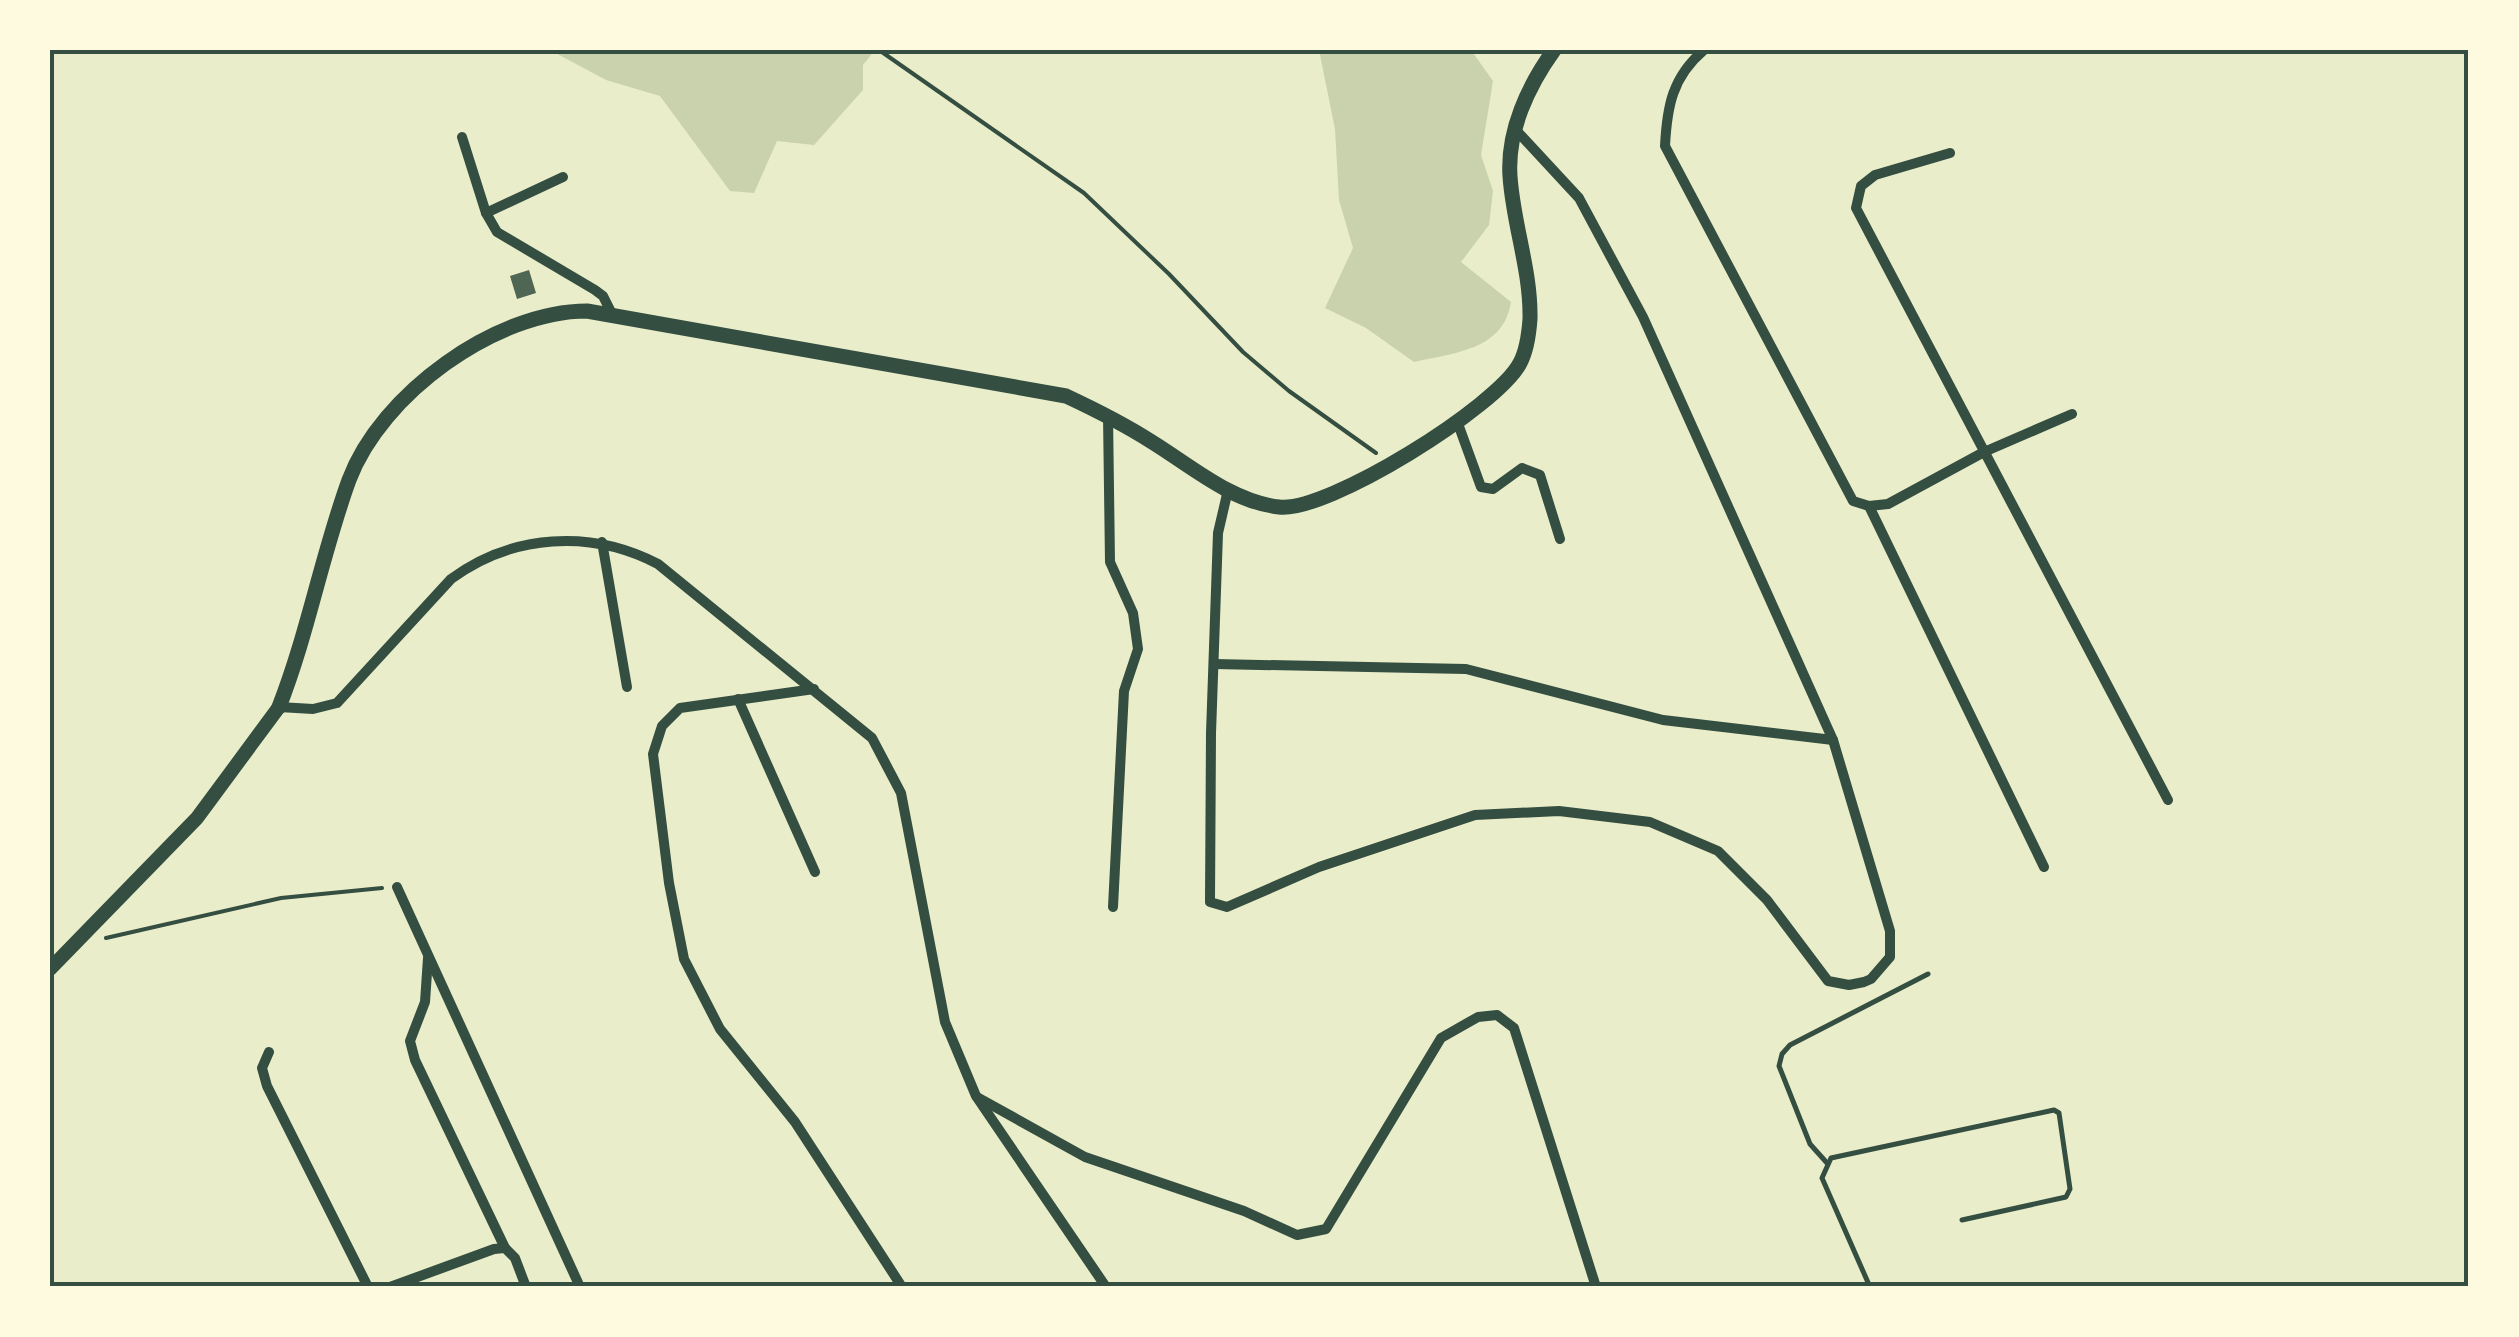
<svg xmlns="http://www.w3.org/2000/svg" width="2519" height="1337" font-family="'IBM Plex Sans',sans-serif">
	<rect width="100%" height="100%" fill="#e9edc9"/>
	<g fill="#cad2ad">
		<polygon points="550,50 875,50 863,65 863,90 814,145 777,141 754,193 730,191 660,96 606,80"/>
		<path d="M 1319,50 L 1471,50 L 1493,81 L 1481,155 L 1493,191 L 1489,225 L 1461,262 L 1511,302 C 1504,350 1454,353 1414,362 L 1366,328 L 1325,308 L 1353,248 L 1339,200 L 1335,129 Z"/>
	</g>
	<polygon fill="#4f6655" points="529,270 536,293 517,299 510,276"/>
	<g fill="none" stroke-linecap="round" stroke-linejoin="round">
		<g stroke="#344e41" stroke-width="4">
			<polyline points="879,50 1084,193 1169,274 1243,352 1289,391 1376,453"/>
			<polyline points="106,938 281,898 382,888"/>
		</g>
		<g stroke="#344e41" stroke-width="5">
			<polyline points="1827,1163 1810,1144 1779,1066 1782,1054 1790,1045 1928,974"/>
			<polyline points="1870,1287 1822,1178 1831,1158 2054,1110 2059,1113 2070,1189 2066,1197 1962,1220"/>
		</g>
		<g stroke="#344e41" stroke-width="10">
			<path d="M 1704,50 C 1672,77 1667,107 1665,146 L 1853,501 L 1869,506 L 1888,504 L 1984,452 L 2072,414"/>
			<polyline points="462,137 486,213 497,232 595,290 603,296 613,316"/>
			<polyline points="1950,153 1875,175 1861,186 1856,208 2168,800"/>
			<polyline points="486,213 563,177"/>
			<polyline points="1108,415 1110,562 1133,613 1138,649 1124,691 1113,907"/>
			<polyline points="1457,421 1481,487 1493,489 1522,468 1540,475 1560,539"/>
			<polyline points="1228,490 1218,533 1211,733 1210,902 1227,907 1319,867 1475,815 1559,811 1650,822 1718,851 1767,900 1828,981 1849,985 1864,982 1871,979 1890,957 1890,931 1833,740 1643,317 1579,198 1516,130"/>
			<polyline points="1869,506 2044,867"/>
			<polyline points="602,542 627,687"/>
			<polyline points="1214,664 1466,669 1663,720 1833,740"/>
			<polyline points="814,689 680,708 662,726 653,754 669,883 684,959 720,1029 795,1122 902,1287"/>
			<polyline points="738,699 815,872"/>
			<path d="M 279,707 L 313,709 L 337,703 L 451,579 C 512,534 591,529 658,564 L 872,738 L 901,793 L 945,1022 L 976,1096 L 1106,1287"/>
			<polyline points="397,887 580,1287"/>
			<polyline points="428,958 425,1002 410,1041 415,1060 505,1248"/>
			<polyline points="269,1052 262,1068 267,1086 368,1287"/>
			<polyline points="977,1097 1085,1157 1244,1211 1297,1235 1326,1229 1441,1038 1478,1017 1497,1015 1514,1028 1596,1287"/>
			<polyline points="390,1287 494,1249 505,1248 515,1258 526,1287"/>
		</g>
		<polyline stroke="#344e41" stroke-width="14" points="50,969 197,818 279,707"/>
		<path stroke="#344e41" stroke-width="15" d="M 279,707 C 308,633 322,554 349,480 C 381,394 496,311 587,311 L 1066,396 C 1096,410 1124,424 1152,442 C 1191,466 1232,502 1279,507 C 1327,513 1498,406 1520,363 C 1527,350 1529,333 1530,319 C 1531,270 1513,224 1510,176 C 1507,131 1528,86 1554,50"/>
	</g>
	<rect width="2519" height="1337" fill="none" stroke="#fefae0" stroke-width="105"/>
	<rect x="52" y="52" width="2414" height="1232" fill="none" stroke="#344e41" stroke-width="4"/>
</svg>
